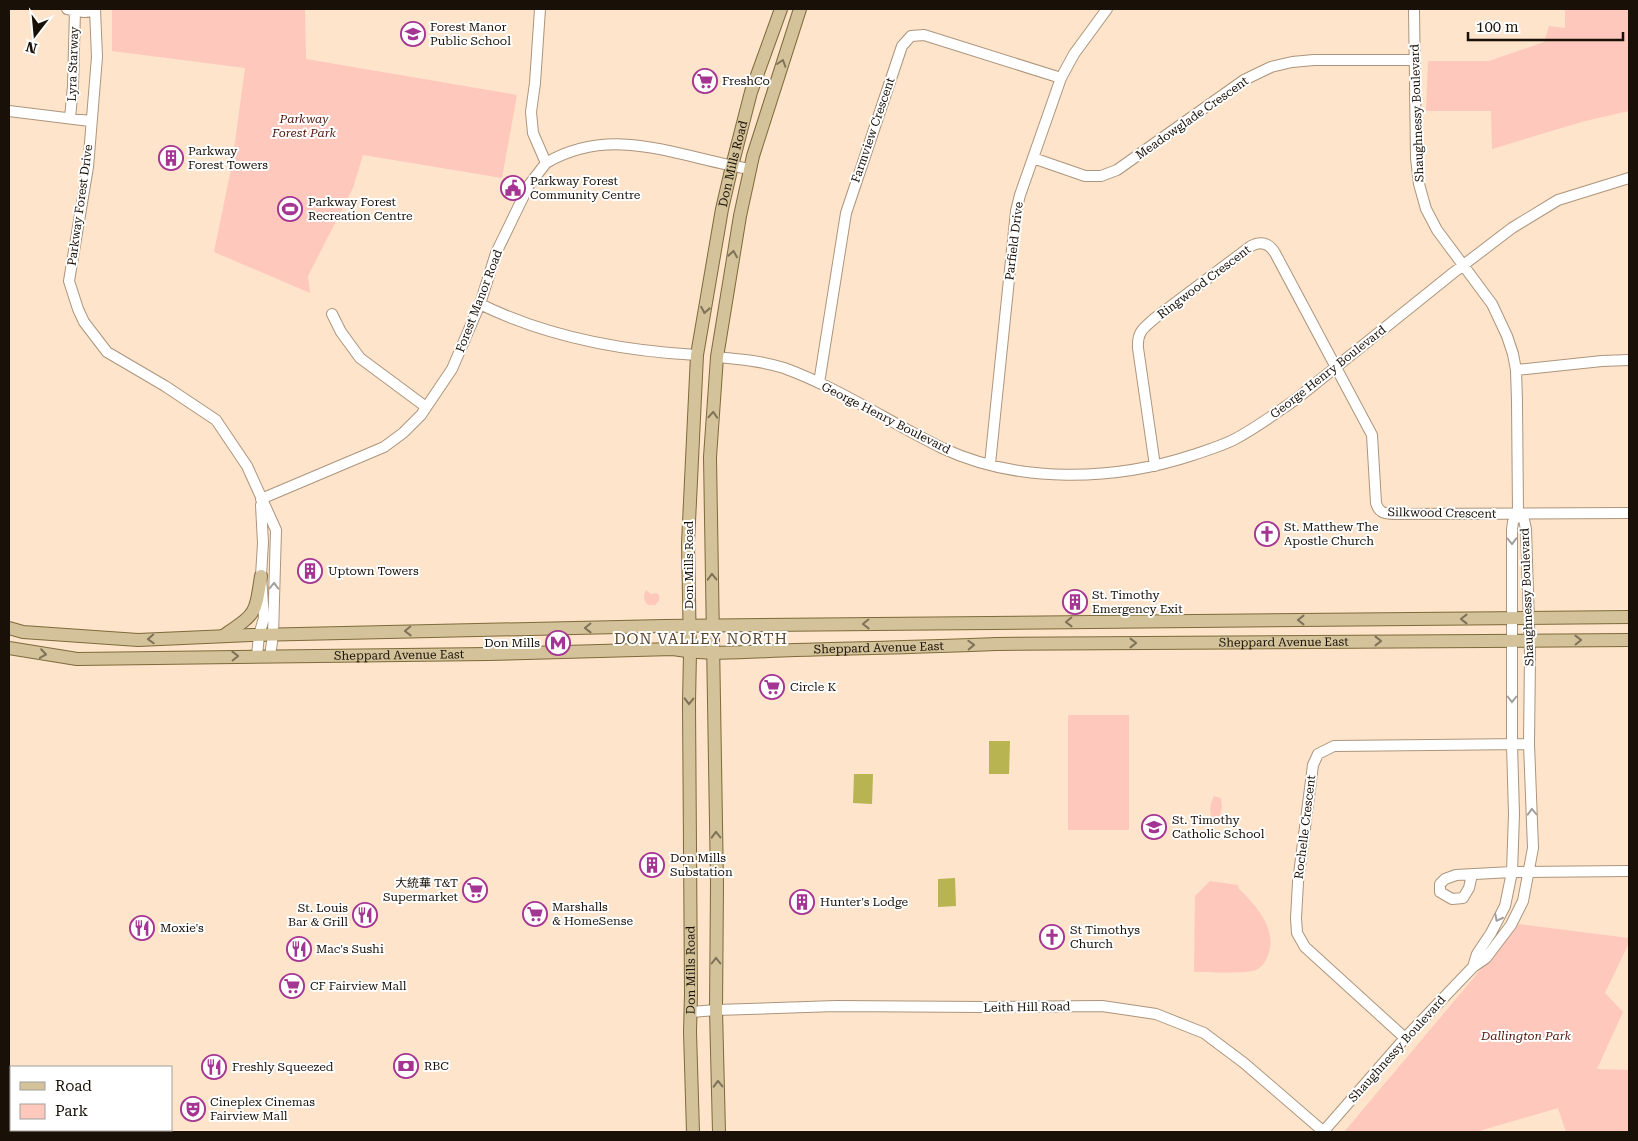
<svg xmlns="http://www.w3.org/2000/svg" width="1638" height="1141" viewBox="0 0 1638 1141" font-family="'Roboto Serif','Noto Sans SC',serif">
<rect width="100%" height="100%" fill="#fde4ca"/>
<path fill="#fec8bc" d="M112,9H305L306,59L517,95L502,178L363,155L353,188L308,276L310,293L214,252L232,164L245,68L112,51Z
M1565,9H1629V111L1585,121L1492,149L1491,111H1426L1428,61H1489L1544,42L1549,26L1565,28Z
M646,590L651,594L657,593C661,597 660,601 655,605H648C643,600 643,596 646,590Z
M1068,715H1129V830H1068Z
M1214,796L1221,798L1222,806L1220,818H1212C1209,811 1210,803 1214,796Z
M1210,881L1238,885L1239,889C1256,905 1278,930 1268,955C1266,961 1262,967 1256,970C1245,974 1207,972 1194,972L1195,896Z
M1519,924L1629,938V943L1605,993L1623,1012L1597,1069L1629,1070V1132H1566L1558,1108L1476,1132H1344Z"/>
<path fill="#b7b451" d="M989,741H1010L1009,774H989Z
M854,774H873L872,804L853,803Z
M955,878L956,906L938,907V879Z"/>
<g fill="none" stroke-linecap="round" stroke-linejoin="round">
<defs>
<path id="minor" d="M67,9L84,12L95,11
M95,9L97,57L88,167L69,281L78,309L84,322L107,352L165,386L216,420L247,466L276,530L273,635L270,656
M1414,9L1416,158L1419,184L1426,209L1437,230L1492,304L1507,336L1513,354L1516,370L1517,401L1518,513
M9,111L90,121
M70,118L73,86L75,10
M1033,158L1085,176H1101L1117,170L1244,80L1271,67L1292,62L1314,60H1415
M546,163C614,123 680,158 750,169
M480,304C547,337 623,351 697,355
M332,314L341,332L360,358L426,407
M717,357C739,359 762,361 784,368C839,388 889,422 942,448C1019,484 1114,481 1193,455C1207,450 1222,446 1235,439C1256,428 1276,413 1295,400L1453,273L1512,228L1558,200L1629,178
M1516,370L1602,361L1629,360
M819,383L846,213L902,46L911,36L924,35L1061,78
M990,464L1016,211L1020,195L1061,78L1074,54L1107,9
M1155,466L1138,348C1137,331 1144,328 1155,318L1251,246C1261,241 1269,243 1275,253L1372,435L1376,503C1379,514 1387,514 1397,514L1629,513
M261,499L384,447L403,433L421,415L452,369L480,304L496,253L529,185L546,163L533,133L531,112L535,83L540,9
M257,656L259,635L264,618L261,576L263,543L261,505
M1472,874L1469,888L1463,898L1452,899L1440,892V884L1445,879L1456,875L1512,872L1629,871
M1473,967L1477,954L1491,933L1505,906L1512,872L1514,814L1512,744V529L1513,522L1518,513
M691,1012L716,1010L836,1006L983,1007L1102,1006L1156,1014L1204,1033L1244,1063L1324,1132
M1405,1038L1305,947L1297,933L1296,918L1298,882L1313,765L1318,754L1334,746L1529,744
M1323,1132L1405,1038L1473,967L1486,958L1511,925L1523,901L1533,848L1529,744L1530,655L1526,529L1524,520L1518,513"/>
<g id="major">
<path d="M9,628L23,632L138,640L251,635L664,626L1629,617"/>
<path d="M223,636C256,613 255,616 261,576"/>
<path id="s1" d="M9,648L77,659L488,654L673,649C713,656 755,651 795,650C862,648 929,647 996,644L1629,640"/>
<path id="s2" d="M693,1132L690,1032L691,994L689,703L690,652L688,543L697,355L722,209L732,166L751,92L781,9"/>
<path d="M719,1132L716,1010L717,884L710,457L717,357L740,216L753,156L800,9"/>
</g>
</defs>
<use href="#minor" stroke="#ac957c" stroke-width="12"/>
<use href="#major" stroke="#7e6a3a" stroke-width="14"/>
<use href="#minor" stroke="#fff" stroke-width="10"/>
<use href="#major" stroke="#d3c29a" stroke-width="12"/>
</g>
<defs><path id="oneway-chevron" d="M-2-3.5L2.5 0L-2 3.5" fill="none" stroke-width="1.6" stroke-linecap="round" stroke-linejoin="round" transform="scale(1.25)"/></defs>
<g stroke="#7f7258">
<use href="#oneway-chevron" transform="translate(782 63) rotate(-72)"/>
<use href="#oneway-chevron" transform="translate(733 254) rotate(-81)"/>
<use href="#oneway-chevron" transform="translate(705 310) rotate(100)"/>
<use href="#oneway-chevron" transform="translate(713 415) rotate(-86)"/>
<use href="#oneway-chevron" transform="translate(712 577) rotate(-91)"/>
<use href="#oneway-chevron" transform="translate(1464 619) rotate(180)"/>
<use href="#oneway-chevron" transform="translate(1301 620) rotate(180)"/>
<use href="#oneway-chevron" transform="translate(1069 622) rotate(179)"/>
<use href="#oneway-chevron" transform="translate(866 624) rotate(179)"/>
<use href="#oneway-chevron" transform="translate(588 628) rotate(179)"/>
<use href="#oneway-chevron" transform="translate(408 631) rotate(179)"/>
<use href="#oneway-chevron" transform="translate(151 639) rotate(177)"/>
<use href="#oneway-chevron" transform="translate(1578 640) rotate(-1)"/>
<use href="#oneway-chevron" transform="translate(1378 641)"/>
<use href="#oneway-chevron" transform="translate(1133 643)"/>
<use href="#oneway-chevron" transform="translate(971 645) rotate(-2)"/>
<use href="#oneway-chevron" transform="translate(43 654) rotate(8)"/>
<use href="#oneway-chevron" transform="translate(235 656) rotate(-1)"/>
<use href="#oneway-chevron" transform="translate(689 701) rotate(91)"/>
<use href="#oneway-chevron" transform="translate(716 835) rotate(-91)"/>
<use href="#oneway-chevron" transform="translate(716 961) rotate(-90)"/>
<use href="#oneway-chevron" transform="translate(718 1084) rotate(-91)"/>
</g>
<g stroke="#a3a09c">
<use href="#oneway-chevron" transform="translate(1512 541) rotate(89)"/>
<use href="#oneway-chevron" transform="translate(274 586) rotate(-89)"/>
<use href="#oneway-chevron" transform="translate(1512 699) rotate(90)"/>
<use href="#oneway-chevron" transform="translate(1532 812) rotate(-92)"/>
<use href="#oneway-chevron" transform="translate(1498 918) rotate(117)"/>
</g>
<defs>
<symbol id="school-ring" viewBox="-11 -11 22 22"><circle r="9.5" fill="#fff" stroke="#a53592" stroke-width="1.5"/><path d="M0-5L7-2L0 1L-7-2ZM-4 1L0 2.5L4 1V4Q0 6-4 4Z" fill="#a53592"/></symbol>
<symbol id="supermarket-ring" viewBox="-11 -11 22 22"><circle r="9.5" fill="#fff" stroke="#a53592" stroke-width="1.5"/><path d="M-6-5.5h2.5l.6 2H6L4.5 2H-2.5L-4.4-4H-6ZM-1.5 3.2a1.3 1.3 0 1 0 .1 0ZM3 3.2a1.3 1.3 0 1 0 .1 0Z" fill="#a53592"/></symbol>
<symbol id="building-ring" viewBox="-11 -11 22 22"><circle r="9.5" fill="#fff" stroke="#a53592" stroke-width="1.5"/><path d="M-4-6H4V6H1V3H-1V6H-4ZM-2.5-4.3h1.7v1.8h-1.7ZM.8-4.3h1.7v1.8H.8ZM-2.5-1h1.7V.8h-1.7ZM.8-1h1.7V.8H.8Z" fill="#a53592"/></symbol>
<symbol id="civic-ring" viewBox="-11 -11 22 22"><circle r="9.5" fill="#fff" stroke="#a53592" stroke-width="1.5"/><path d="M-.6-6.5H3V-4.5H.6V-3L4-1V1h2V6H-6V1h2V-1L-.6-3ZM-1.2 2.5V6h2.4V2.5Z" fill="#a53592"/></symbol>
<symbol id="stadium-ring" viewBox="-11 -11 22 22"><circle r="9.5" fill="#fff" stroke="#a53592" stroke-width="1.5"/><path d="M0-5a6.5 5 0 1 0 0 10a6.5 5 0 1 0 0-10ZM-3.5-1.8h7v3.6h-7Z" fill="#a53592"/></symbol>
<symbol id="church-ring" viewBox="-11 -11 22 22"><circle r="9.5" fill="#fff" stroke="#a53592" stroke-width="1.5"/><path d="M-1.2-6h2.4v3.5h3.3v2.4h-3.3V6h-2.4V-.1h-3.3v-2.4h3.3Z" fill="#a53592"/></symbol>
<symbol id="metro-ring" viewBox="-11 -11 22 22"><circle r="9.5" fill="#fff" stroke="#a53592" stroke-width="1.5"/><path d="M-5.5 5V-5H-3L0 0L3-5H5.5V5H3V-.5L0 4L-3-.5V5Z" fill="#a53592"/></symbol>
<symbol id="restaurant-ring" viewBox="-11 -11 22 22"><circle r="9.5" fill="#fff" stroke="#a53592" stroke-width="1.5"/><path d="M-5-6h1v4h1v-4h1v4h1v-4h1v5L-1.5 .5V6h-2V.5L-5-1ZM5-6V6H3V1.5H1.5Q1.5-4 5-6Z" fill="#a53592"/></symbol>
<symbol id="bank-ring" viewBox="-11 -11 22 22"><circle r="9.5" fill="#fff" stroke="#a53592" stroke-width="1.5"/><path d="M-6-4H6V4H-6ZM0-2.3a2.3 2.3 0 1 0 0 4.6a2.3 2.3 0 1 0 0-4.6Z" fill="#a53592"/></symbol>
<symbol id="theatre-ring" viewBox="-11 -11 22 22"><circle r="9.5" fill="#fff" stroke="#a53592" stroke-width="1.5"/><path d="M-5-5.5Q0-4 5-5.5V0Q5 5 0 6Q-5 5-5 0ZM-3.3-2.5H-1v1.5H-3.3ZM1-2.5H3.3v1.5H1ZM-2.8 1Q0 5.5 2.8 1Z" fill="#a53592"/></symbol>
</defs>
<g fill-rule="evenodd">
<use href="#school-ring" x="399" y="20" width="28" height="28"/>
<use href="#supermarket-ring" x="691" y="67" width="28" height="28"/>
<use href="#building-ring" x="157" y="144" width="28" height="28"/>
<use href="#civic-ring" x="499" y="174" width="28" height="28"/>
<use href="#stadium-ring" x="276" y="195" width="28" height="28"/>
<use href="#church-ring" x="1253" y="520" width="28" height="28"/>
<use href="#building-ring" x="296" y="557" width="28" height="28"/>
<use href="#building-ring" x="1061" y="588" width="28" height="28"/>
<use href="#metro-ring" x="544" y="629" width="28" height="28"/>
<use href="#supermarket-ring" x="758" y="673" width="28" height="28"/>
<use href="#school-ring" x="1140" y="813" width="28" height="28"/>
<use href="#building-ring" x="638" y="851" width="28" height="28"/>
<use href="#supermarket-ring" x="461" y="876" width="28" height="28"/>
<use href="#building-ring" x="788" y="888" width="28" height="28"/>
<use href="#supermarket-ring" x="521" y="900" width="28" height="28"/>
<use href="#restaurant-ring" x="351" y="901" width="28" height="28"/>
<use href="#restaurant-ring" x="128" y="914" width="28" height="28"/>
<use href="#church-ring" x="1038" y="923" width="28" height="28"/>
<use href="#restaurant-ring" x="285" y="935" width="28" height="28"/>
<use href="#supermarket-ring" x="278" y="972" width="28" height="28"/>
<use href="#bank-ring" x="392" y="1052" width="28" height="28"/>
<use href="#restaurant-ring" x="200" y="1053" width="28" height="28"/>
<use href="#theatre-ring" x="179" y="1095" width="28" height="28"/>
</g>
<g text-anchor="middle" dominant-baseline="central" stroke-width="4" stroke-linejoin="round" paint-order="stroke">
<g font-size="12" fill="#191107" stroke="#fff" text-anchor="start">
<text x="430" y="27">Forest Manor<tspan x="430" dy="14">Public School</tspan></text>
<text x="722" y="81">FreshCo</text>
<text x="188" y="151">Parkway<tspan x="188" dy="14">Forest Towers</tspan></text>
<text x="530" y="181">Parkway Forest<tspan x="530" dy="14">Community Centre</tspan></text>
<text x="308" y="202">Parkway Forest<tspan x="308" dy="14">Recreation Centre</tspan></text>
<text x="1284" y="527">St. Matthew The<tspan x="1284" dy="14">Apostle Church</tspan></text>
<text x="328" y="571">Uptown Towers</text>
<text x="1092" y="595">St. Timothy<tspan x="1092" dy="14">Emergency Exit</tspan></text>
<text x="540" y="643" text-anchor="end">Don Mills</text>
<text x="790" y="687">Circle K</text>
<text x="1172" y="820">St. Timothy<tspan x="1172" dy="14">Catholic School</tspan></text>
<text x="670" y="858">Don Mills<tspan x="670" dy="14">Substation</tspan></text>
<text x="458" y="883" text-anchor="end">大統華 T&amp;T<tspan x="458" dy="14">Supermarket</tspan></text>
<text x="820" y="902">Hunter's Lodge</text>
<text x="552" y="907">Marshalls<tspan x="552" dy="14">&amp; HomeSense</tspan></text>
<text x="348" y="908" text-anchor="end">St. Louis<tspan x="348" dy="14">Bar &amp; Grill</tspan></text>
<text x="160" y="928">Moxie's</text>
<text x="1070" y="930">St Timothys<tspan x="1070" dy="14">Church</tspan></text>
<text x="316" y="949">Mac's Sushi</text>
<text x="310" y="986">CF Fairview Mall</text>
<text x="424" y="1066">RBC</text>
<text x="232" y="1067">Freshly Squeezed</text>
<text x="210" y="1102">Cineplex Cinemas<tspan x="210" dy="14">Fairview Mall</tspan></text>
</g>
<g font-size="12" fill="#191107" stroke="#fff">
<text transform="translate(73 64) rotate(-88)">Lyra Starway</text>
<text transform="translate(1417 113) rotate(-92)">Shaughnessy Boulevard</text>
<text transform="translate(1192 118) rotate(-35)">Meadowglade Crescent</text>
<text transform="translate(873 130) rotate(-71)">Farmview Crescent</text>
<text stroke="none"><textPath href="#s2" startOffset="972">Don Mills Road</textPath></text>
<text transform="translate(80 205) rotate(-82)">Parkway Forest Drive</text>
<text transform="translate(1014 241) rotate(-83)">Parfield Drive</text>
<text transform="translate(1204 282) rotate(-37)">Ringwood Crescent</text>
<text transform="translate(479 301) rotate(-69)">Forest Manor Road</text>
<text transform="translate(1328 372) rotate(-38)">George Henry Boulevard</text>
<text transform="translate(886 418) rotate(27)">George Henry Boulevard</text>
<text transform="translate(1442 513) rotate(1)">Silkwood Crescent</text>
<text transform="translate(689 565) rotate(-90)">Don Mills Road</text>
<text transform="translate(1527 597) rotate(-92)">Shaughnessy Boulevard</text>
<text stroke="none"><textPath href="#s1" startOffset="1276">Sheppard Avenue East</textPath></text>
<text stroke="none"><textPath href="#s1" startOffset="871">Sheppard Avenue East</textPath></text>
<text stroke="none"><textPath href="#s1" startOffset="391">Sheppard Avenue East</textPath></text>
<text transform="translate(1305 827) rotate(-83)">Rochelle Crescent</text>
<text stroke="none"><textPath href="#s2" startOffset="162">Don Mills Road</textPath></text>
<text transform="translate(1027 1007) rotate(-1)">Leith Hill Road</text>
<text transform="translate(1397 1049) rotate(-48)">Shaughnessy Boulevard</text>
</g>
<g font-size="12" font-style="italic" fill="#50140a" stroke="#fff">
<text x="304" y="119">Parkway<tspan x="304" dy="14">Forest Park</tspan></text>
<text x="1526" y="1036">Dallington Park</text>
</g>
<g font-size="15" letter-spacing="1" fill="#5a462f" stroke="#fff">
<text x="701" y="639">DON VALLEY NORTH</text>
</g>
</g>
<rect width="1638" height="1141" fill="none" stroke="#191107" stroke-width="20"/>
<rect x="10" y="1066" width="162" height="65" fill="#ffffff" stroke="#a3a09c"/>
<rect x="20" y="1082" width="25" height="8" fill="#d3c29a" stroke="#a3a09c"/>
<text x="55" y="1091" font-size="15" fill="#191107">Road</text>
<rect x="20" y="1104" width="25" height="15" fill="#fec8bc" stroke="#a3a09c"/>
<text x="55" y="1116" font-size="15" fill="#191107">Park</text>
<g transform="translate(35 35) rotate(196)" stroke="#ffffff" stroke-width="4" paint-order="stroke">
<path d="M0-4L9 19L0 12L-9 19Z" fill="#191107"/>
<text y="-8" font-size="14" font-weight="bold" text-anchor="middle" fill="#191107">N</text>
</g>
<path d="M1468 32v8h155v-8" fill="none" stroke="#191107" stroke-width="2.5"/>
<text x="1476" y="32" font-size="15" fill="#191107" stroke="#ffffff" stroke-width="4" paint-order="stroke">100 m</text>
</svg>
